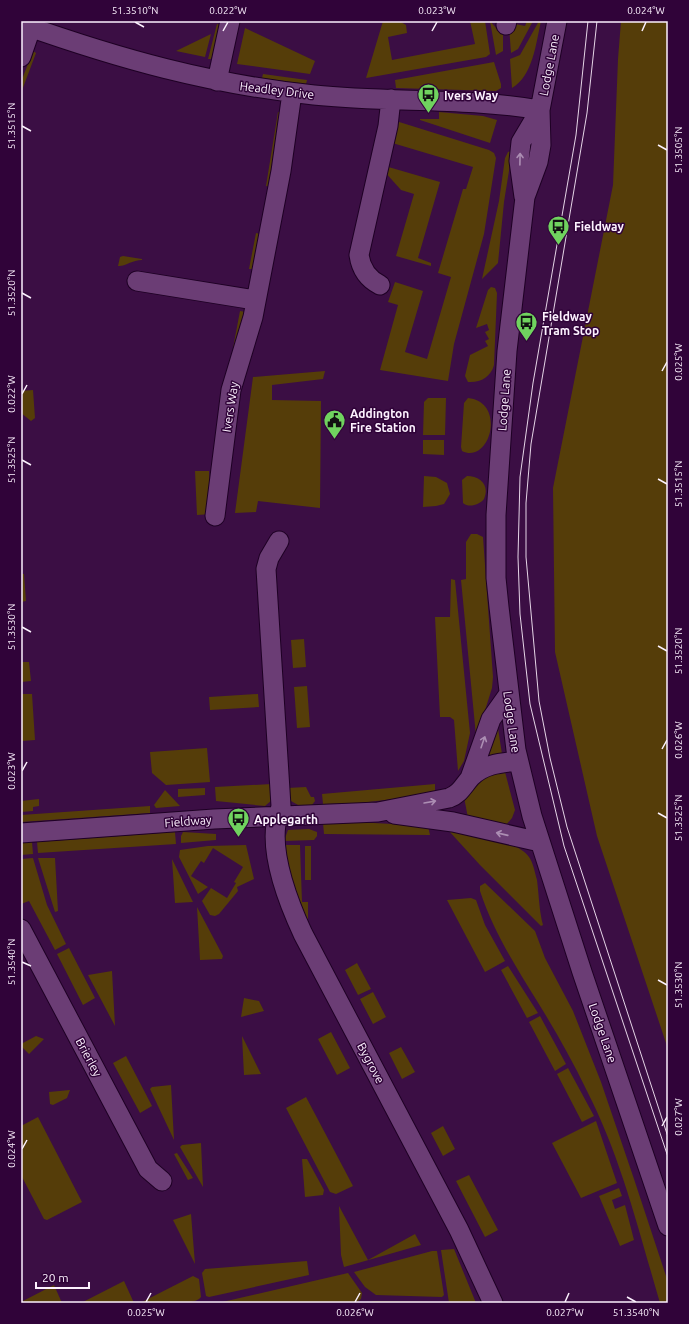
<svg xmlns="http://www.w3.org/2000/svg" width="689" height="1324" viewBox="0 0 689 1324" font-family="Ubuntu,sans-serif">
<rect width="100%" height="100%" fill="#3b0e44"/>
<path fill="#553d09" d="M383,21H399L406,25L407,33L388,37L392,60L475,44L470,21H485L490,54L486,57L366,78Z
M490,21L497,29L501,27L503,28V51L496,55Z
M527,21H533L518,49L511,53L509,26L515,24L525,26Z
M539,21H541C536,43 533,76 512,88L510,59L520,55Z
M621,21H668V1049L597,836L555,652L553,488L613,185L618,59Z
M217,24L220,25L212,57L211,59H208Z
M245,28L315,61L310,74L237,64Z
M211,34L205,57L176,51Z
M33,51L36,53L21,93V82Z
M494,62L501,84V88L496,91L396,88L395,80Z
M263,74L307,80L306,84L262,78Z
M278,112L282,113L270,187L266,186Z
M439,112L483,116L497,120L490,143L420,120V119H439Z
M396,121L489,150L494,153L496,158L484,234L454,344L448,381L380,370L398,305L388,302L395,282L423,291L405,352L427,359L451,277L438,273L463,189H466L473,167L389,142Z
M511,151L512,152L504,202L498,263L482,279L499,201L505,158L508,152Z
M385,166L440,182L418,258L431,263V266L396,256L414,194L401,190L384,171Z
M256,233L260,234L253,269H249Z
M123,256L142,259V260C132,260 124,267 118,266L120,257Z
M491,287L495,288L497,293L494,365C491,377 480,383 468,382L465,376L470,355L488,346L485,341L489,339L485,332L489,330L487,324L476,328L488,290Z
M240,311L246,312L236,349L233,348Z
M325,371L323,379L272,385V400L321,401L320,508L258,501L256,512L235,513L253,377Z
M33,390L35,418L31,421L21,413V391Z
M428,398H446L445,435H423L424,402Z
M468,398C507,402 490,465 462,451L461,447L464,403Z
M423,440H444V455L423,454Z
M195,471H209L212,514L197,515Z
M424,476L436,477L447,483L450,494L444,504L436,506L423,507Z
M467,476C480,476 490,485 484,499C479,505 469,508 463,503L462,480Z
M471,534H477L483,537L493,677L492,688L477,736H476L461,580L466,579V542Z
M21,574H24L26,601L21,602Z
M451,579L455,580L470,733L464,761L458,771L454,720L450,717H440L435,617H450Z
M304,639L306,667L293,668L291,640Z
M21,662H29L31,681L21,682Z
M307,686L310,727L297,728L294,687Z
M21,694H32L35,740L22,741Z
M258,694L259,707L210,710L209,697Z
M497,722L502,754L486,759Z
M207,748L210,782L166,785L152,773L150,752Z
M505,772L515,810L512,818L506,825L468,818L464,797L482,776Z
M272,784V800L265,806L216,801L215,787Z
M435,784V794L360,803L323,804L322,794Z
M306,787L311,797H314L315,801L312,805H298L291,801L287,788Z
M205,788V795L178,797V789Z
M165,790L180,806L156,808L154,805Z
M39,799V806L33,807V811L21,812V801Z
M150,806V813L21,822V815Z
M323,823H374L428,826L430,835L324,834Z
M309,829L317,832V836L314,840L284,841L288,830Z
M448,830C468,834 518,840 529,857C533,862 535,873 537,880C539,895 539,910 543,925L541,926L480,865Z
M175,832L176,844L38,853L37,842Z
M183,832L216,834V840L181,843V836Z
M21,842H32L33,854L21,855Z
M246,845L254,879L237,887L238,891L219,914L215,916L210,915L202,901L211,888L227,898L236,883L234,882L243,867L213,848L204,863L201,861L191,876L208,887L198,894L179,857L180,850L208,846Z
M285,845H300L302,902H308V920L305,921L286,860Z
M305,846H311V880H305Z
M33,858L47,905L66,944L55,950L29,901L21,904V859Z
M38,858H55L58,911L55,912Z
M172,859L193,902L175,903Z
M485,883L535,931L545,958L573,1011L601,1082L634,1179L667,1279L668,1303H660C639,1232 621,1157 587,1091C572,1060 555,1030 537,1001C515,965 493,931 480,891V886Z
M471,898L476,900L485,925L505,961L485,972L447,900Z
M197,907L223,956L222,959L200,960Z
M69,948L95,998L83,1005L57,954Z
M357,963L371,989L358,995L345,970Z
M508,966L538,1013L527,1018L501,970Z
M112,971L115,1026L88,975Z
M373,992L386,1017L373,1024L360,999Z
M244,998L259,1001L264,1011L241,1017Z
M540,1016L566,1064L555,1071L529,1022Z
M331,1032L350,1068L337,1075L318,1039Z
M36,1036L44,1039L29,1054L21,1046V1044Z
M242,1036L261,1074L244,1075Z
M401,1047L415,1072L402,1079L389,1053Z
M126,1056L152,1106L140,1113L113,1063Z
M568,1068L594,1116L582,1122L557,1074Z
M171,1085L174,1140L150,1089L152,1087Z
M70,1090L67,1098L53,1105L50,1104L49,1092Z
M306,1097L353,1186L336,1194L330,1192L286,1108Z
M38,1117L82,1202L47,1220L44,1219L21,1175V1126Z
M596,1121L617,1183L581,1198L552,1143Z
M443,1126L455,1149L443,1156L431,1133Z
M201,1143L203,1187L180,1147L182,1145Z
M177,1153L193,1178L188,1180L174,1154Z
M302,1159H307L324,1190L323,1195L305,1197Z
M469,1175L498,1230L485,1237L456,1181Z
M619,1188L622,1196L612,1200L615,1209L625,1205L634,1240L620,1246L599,1196Z
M339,1206L368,1260L415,1234L421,1245L344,1267L341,1255Z
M191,1214L195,1264L173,1220Z
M454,1249L476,1303H449L441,1250Z
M432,1251H437L444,1295L442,1297L376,1295L365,1287L354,1272Z
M307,1261L309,1275L209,1297L206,1296L202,1273L205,1269Z
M348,1273L362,1293L361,1299L355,1303H218Z
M193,1276L199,1279L201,1297C194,1307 153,1303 140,1303Z
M124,1281L134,1303H81Z
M54,1285L62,1303H21V1302Z
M374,1301L443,1302L444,1303H365Z"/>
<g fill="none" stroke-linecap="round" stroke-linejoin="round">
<defs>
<path id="minor" d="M557,21L540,110L541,145L538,162L525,197L507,351L496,515V578L499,607L516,750L532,816L582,972L668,1226
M21,24C120,59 209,84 314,95C390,103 465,97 540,110
M506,25L507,21
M21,57L31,28
M217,81L230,21
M524,197L519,161L521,142L540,110
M137,281L255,300
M380,285C368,279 361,269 359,255L388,126L391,99
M215,516L231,390L253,317L281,171L292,93
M279,541L269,558L266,569L281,806C280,812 277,818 276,824C271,857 289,904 303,934L459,1230L493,1303
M470,778L491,719L508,695
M394,814L453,822L540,842
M21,833L214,819L378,812L449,798C460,794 463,786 471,777C484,764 500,763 518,761
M21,929L148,1169L162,1181"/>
</defs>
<use href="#minor" stroke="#1e0024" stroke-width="21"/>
<use href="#minor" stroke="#6b3d75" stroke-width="19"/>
<path stroke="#e5d5e7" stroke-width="1" d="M588,21L576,135L533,383L520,477L518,557L520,614L530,704L564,846L668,1157
M597,21L587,113L531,444L526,503V557L539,701L550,758L567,827L668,1137"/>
</g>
<defs><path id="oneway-shaft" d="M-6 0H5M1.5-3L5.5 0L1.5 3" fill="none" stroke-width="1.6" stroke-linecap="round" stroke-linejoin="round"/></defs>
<g stroke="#ac8eb3">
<use href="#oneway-shaft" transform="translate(520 159) rotate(-89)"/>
<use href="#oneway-shaft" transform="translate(483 742) rotate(-71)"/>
<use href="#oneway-shaft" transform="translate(430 802) rotate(-10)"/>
<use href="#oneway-shaft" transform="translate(502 834) rotate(-167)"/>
</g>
<path fill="none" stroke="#fcf1fe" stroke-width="1.5" d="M135,22L144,27M223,31L228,22M432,31L437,22M642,31L646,22M22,126L31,131M658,145L667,150M22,293L31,298M662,371L667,362M22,394L27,385M22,460L31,465M658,479L667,484M22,627L31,632M658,646L667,651M662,749L667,740M22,771L27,762M658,813L667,818M22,962L31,966M658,980L667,985M662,1126L667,1117M22,1149L27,1140M627,1297L636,1302M146,1302L151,1293M355,1302L360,1293M565,1302L569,1293"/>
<defs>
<symbol id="bus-pin" viewBox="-11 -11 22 30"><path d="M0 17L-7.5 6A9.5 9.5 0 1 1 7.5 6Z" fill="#70d35f" stroke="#300339"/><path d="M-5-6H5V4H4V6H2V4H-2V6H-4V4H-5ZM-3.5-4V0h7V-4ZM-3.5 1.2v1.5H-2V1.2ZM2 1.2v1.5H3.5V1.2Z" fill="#111"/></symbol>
<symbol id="civic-pin" viewBox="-11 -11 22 30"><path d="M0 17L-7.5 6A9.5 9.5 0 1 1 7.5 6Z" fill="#70d35f" stroke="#300339"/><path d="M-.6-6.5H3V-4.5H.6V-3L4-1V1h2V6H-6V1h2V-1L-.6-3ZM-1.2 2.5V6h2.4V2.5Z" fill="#111"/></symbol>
</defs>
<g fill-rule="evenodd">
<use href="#bus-pin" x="416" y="82" width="25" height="34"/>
<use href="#bus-pin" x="546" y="214" width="25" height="34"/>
<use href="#bus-pin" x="514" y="310" width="25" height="34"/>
<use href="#civic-pin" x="322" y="408" width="25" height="34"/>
<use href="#bus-pin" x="226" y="806" width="25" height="34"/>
</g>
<g text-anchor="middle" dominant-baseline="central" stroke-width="3" stroke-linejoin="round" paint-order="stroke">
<g font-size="12" fill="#fcf1fe" stroke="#300339">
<text transform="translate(549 65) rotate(-79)">Lodge Lane</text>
<text transform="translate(277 90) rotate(7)">Headley Drive</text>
<text transform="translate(504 400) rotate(-86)">Lodge Lane</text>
<text transform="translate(230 407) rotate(-81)">Ivers Way</text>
<text transform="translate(512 722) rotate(82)">Lodge Lane</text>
<text transform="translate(188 821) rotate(-4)">Fieldway</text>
<text transform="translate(603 1033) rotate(71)">Lodge Lane</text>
<text transform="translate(89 1057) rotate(62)">Brierley</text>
<text transform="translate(371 1063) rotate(62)">Bygrove</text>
</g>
<g font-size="12" font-weight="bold" fill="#fcf1fe" stroke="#300339" text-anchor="start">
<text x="444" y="95">Ivers Way</text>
<text x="574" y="226">Fieldway</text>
<text x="542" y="316">Fieldway<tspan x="542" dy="14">Tram Stop</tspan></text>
<text x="350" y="413">Addington<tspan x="350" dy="14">Fire Station</tspan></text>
<text x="254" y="819">Applegarth</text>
</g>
</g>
<rect width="689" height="1324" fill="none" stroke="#300339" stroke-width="44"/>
<path d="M36 1282v6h53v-6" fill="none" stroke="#fcf1fe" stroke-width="2"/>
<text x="42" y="1282" font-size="12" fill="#fcf1fe" stroke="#300339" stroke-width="3" paint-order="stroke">20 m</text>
<rect x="22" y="22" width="645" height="1280" fill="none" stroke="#fcf1fe" stroke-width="1.5"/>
<g font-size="10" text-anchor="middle" fill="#fcf1fe">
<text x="135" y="14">51.3510°N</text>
<text x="228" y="14">0.022°W</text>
<text x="437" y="14">0.023°W</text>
<text x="646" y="14">0.024°W</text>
<text transform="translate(11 126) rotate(-90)" y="4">51.3515°N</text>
<text transform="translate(678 150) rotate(-90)" y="4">51.3505°N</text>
<text transform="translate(11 293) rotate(-90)" y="4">51.3520°N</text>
<text transform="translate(678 362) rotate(-90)" y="4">0.025°W</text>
<text transform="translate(11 394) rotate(-90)" y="4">0.022°W</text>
<text transform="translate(11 460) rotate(-90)" y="4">51.3525°N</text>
<text transform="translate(678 484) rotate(-90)" y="4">51.3515°N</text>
<text transform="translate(11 627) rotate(-90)" y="4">51.3530°N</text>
<text transform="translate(678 651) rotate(-90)" y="4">51.3520°N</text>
<text transform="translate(678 740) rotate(-90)" y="4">0.026°W</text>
<text transform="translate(11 771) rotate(-90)" y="4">0.023°W</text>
<text transform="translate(678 818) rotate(-90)" y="4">51.3525°N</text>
<text transform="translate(11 962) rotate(-90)" y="4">51.3540°N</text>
<text transform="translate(678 985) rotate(-90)" y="4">51.3530°N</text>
<text transform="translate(678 1117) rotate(-90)" y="4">0.027°W</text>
<text transform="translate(11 1149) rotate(-90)" y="4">0.024°W</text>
<text x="146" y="1316">0.025°W</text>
<text x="355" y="1316">0.026°W</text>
<text x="565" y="1316">0.027°W</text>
<text x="636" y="1316">51.3540°N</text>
</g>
</svg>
